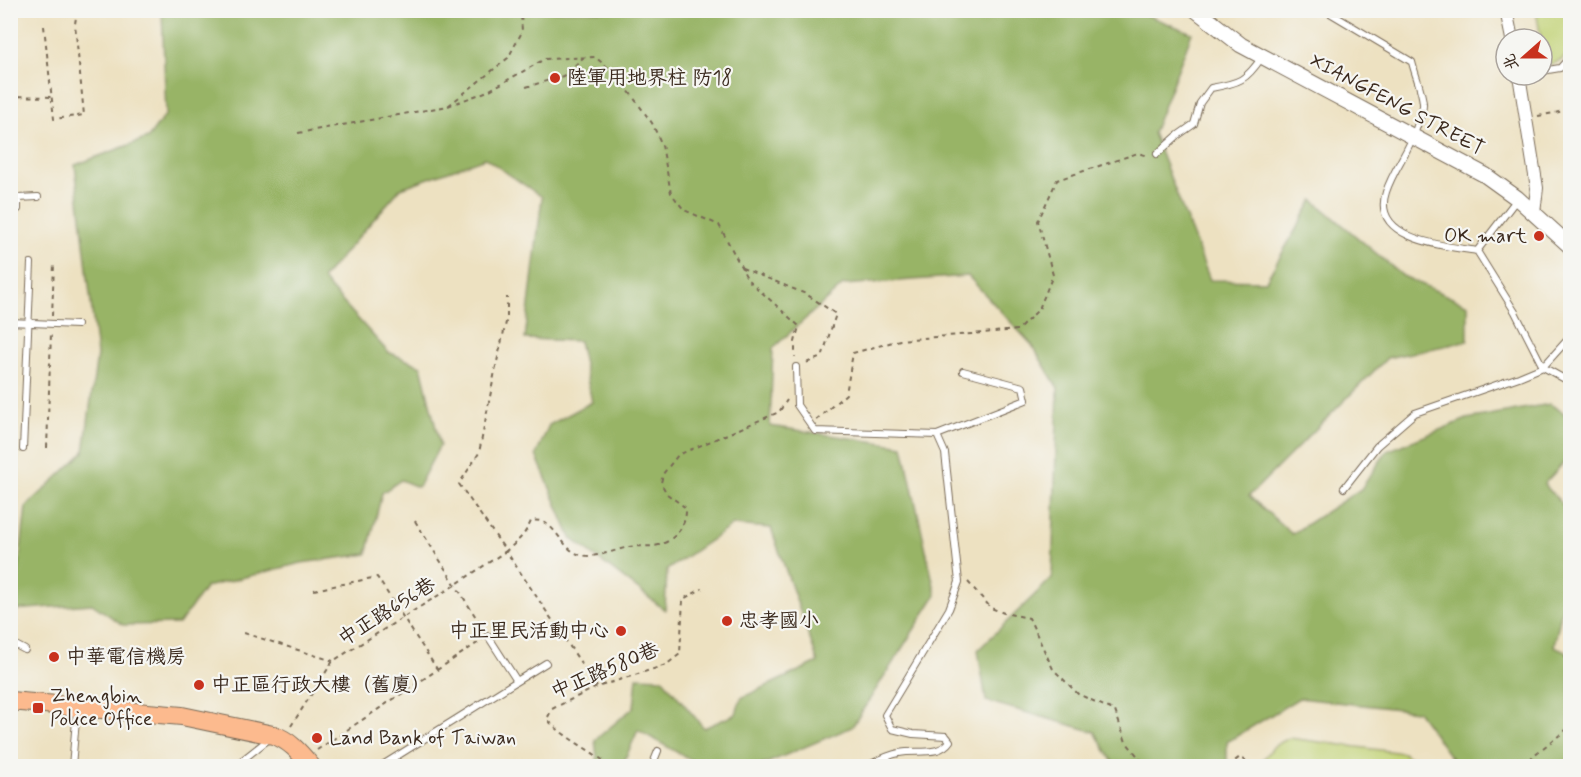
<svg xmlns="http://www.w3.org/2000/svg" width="1581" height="777" viewBox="0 0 1581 777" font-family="Mynerve,'LXGW WenKai TC',sans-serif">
<rect width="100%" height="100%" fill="#f6f6f2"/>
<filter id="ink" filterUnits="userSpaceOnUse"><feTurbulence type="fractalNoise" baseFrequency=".0167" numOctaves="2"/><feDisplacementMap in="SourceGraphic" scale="12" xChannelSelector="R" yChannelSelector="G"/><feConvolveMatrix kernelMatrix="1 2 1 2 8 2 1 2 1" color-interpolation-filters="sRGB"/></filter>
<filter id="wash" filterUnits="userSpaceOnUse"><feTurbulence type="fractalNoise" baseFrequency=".008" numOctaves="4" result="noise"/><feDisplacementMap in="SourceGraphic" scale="24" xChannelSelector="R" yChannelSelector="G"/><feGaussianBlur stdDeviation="1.35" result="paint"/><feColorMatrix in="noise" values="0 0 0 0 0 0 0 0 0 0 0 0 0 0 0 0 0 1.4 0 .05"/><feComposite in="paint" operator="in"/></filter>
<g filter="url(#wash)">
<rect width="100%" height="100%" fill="#ede1c1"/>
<path fill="#c1d274" stroke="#7e7e49" stroke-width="1.5" d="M1536,11H1570V51L1562,60L1550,65L1541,39Z
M1289,738L1403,753L1422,766H1258L1274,746Z"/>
<path fill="#98b466" stroke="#6a6f42" stroke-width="1.5" d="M162,11H1136L1192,33L1153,133L1210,280L1266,281L1313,200L1403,276L1468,305V341L1387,358L1249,496L1292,534L1361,489L1387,451L1467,419L1550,404L1570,417V456L1544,484L1570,513L1567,586L1554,646L1570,653V766H1457L1417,711L1299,698L1227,742V766H1115L1095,732L986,701L978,650L1052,578L1058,388L1032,345L968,276L843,285L773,348L770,426L903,446L936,595L852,727L760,766H701L638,730L622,766H598L595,740L634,707L637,677L662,678L704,728L736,714L741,698L818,662L771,528L733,525L667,570L665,610L571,538L536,455L549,425L592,402L579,341L525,339L542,197L485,158L401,188L322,279L388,352L421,366L440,445L418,487L401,480L382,493L367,554L301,563L206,587L179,624L123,625L92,604L14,610L26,507L84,452L97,355L75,165L148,138L166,114Z"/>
</g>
<g filter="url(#ink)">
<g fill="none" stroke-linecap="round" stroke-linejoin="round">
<defs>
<path id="service" d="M1325,10L1412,62C1415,75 1422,90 1423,103C1424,111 1418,122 1416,129C1409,151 1393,170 1386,192C1370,240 1446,246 1477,251L1515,312L1543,367L1570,382
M1542,71L1560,68L1570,57
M1157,154L1177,136L1194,124L1200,103L1211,88C1239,83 1246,81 1262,57
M10,209H18V198L38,197
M1477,251L1517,199
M10,322L77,325
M796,367L797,405L815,431L937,435
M23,449L31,263
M1344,488L1377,446L1415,413L1519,377L1543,367L1570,337
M10,642L25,650
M517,681L546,663
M72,766L77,709
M235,766L269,739
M381,766L517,681L488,636
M652,766L658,751
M867,766C877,761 888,755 899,753C916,749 939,757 950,741L946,736L913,734L892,729L885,715L949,609L959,582L945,453L937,435L1026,400L1023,387L963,371"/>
<path id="minor" d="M1506,10L1512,39
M1519,75L1537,188L1534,213"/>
<path id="tertiary" d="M1196,10L1241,45L1485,175L1517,198L1570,246"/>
<path id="primary" d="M10,701L182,716L273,735C290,740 301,754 311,766"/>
</defs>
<use href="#service" stroke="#796a57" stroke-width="8"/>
<use href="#minor" stroke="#796a57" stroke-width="14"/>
<use href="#tertiary" stroke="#796a57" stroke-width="17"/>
<use href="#primary" stroke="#796a57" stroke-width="20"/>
<path stroke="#796a57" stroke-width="2" stroke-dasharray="4.5 4.5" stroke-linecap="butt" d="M44,26L54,119L84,115L75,24L77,10
M526,87L563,76L584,57
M10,96L52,97
M448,106L488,91L545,59L595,57L617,75L652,123L662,145L671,193L684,210L719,225L748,280L799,326L795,342V357
M1538,116L1570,110
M298,133L448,106L508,58L522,32L521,12L519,10
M742,268L806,294L836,314L822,357L803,364
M52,316L54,264
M816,420L846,394L853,353L900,340L1018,330L1039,309L1053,275L1038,221L1057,180L1138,153L1148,156
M47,448L51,333
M415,521L484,630
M968,582L991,608L1004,613L1029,618L1053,669L1078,694L1115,711L1126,742L1146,766
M314,590L377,577L437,669
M244,633L333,661
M1570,647L1565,658L1570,662
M597,687L506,551C517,542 526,534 531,521C554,516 560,548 578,554C593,560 614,550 629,547C639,545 653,548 662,544C677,538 687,523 686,508L667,494L661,483L663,474L678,455L779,412L787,400
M291,726L333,661L455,585L506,551L459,484L479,453L496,366L507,318V297
M317,750L482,640
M610,766C589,748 566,740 547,719L552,709L570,700L597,687L666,665L680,654L683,599L702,589
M1228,766L1240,757L1254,766
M1523,766L1534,755L1570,727"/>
<use href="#service" stroke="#fff" stroke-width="6"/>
<use href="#minor" stroke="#fff" stroke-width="12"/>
<use href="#tertiary" stroke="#fff" stroke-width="15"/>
<use href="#primary" stroke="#fcba8e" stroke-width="18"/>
</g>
</g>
<g fill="#c8321e" stroke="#f6f6f2" stroke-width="2">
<circle cx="555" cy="78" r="6"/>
<circle cx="1539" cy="236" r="6"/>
<circle cx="727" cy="621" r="6"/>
<circle cx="621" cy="631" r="6"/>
<circle cx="54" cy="657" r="6"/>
<circle cx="199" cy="685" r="6"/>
<rect x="32" y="702" width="12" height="12" rx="3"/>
<circle cx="317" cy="738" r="6"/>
</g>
<g text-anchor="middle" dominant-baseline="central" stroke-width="4.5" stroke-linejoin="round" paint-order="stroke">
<g font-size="20" fill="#3b2a1e" stroke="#f6f6f2" text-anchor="start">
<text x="567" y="78">陸軍用地界柱 防18</text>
<text x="1527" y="236" text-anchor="end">OK mart</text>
<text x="739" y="621">忠孝國小</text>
<text x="609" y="631" text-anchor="end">中正里民活動中心</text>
<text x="66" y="657">中華電信機房</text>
<text x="211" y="685">中正區行政大樓（舊廈）</text>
<text x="50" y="696">Zhengbin<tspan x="50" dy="23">Police Office</tspan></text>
<text x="329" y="738">Land Bank of Taiwan</text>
</g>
<g font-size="20" fill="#3b2a1e" stroke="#f6f6f2">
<text transform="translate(1397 105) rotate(28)">XIANGFENG STREET</text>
<text transform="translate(387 612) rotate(-32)">中正路656巷</text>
<text transform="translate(605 671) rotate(-23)">中正路580巷</text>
</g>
</g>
<rect width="1581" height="777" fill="none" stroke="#f6f6f2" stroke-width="36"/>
<g transform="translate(1524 57) rotate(249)"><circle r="28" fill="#f6f6f2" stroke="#aba49d" stroke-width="1.5"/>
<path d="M0-4.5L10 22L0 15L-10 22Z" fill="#c8321e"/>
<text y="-9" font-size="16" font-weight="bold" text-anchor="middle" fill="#3b2a1e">北</text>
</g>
</svg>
